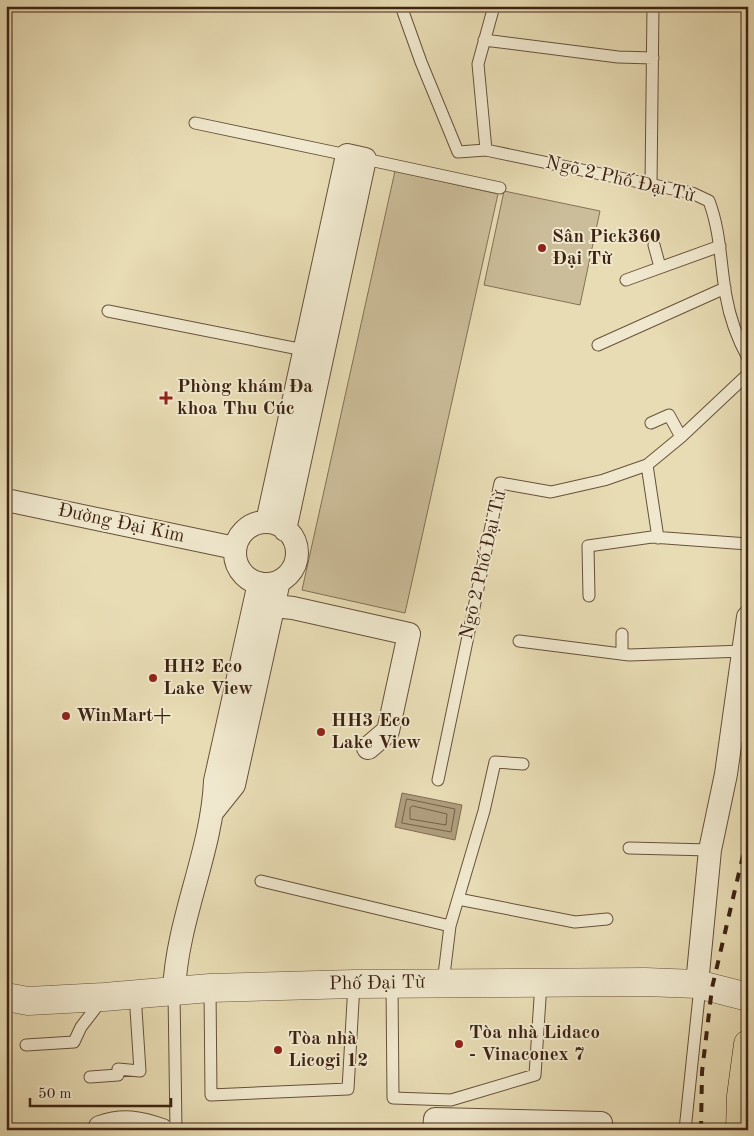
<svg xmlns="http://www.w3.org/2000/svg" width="754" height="1136" viewBox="0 0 754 1136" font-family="'Old Standard TT',serif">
<rect width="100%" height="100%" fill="#e8dcb4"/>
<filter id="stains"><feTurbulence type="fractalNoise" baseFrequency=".004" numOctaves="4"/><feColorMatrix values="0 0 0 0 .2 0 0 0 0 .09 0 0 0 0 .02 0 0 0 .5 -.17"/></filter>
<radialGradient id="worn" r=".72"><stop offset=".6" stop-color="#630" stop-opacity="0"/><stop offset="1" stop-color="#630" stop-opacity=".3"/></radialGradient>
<path fill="#cbbd99" stroke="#847056" d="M395,171L498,194L405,613L302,590Z
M504,191L600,211L580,305L484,285Z"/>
<path fill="#ae9d7d" stroke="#816c53" d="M402,793L462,805L455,840L395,827Z"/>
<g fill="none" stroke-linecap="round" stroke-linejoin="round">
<path stroke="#766048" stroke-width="1" d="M407,799L455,809L451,832L402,823Z
M413,806L447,814L446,825L410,819V808Z"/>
<defs>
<path id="service" d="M401,6L421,62L458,152L486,150L692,193L709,201C721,233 720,263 726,296C730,319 737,338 748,358
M484,40L618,57L653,58
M195,123L347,155
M486,150L478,64L494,6
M365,159L500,188
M651,185L653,6
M654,245L660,267
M626,280L720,246
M108,311L304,350
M598,345L725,288
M651,423L669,415L681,437
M647,465L658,538
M589,596L588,546L652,537L748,544
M622,634V654
M519,641L629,655L744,651
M438,780L500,483L551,492L604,480L647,465L681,437L748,374
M629,848L710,850
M261,881L450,926
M458,899L575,922L607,919
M443,983L450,926L484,811L495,762L523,764
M392,984L393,1098L451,1100L535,1075L541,983
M210,988L211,1095L348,1089L354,984
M174,992L176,1130
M26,1045L74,1042L81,1027L101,1001
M90,1077L118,1075V1069L140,1071L135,994
M685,1130L699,996L697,985"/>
<path id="minor" d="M6,500L235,548
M267,522L347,155L365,159L285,530
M235 553a31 31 0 1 1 62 0a31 31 0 1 1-62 0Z
M274,606L293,608L409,634L388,731L368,748
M214,810L234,785L279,581
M697,984L710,850L726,774L748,617
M174,991C177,919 212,852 215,781L259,583
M99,1130L100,1127C123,1119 139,1122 162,1130
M434,1130L435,1119L601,1123V1130"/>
<path id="tertiary" d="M6,997L28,1001L104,997L210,988L354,984L645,982L697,984L748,997"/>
<path id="primary" d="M740,1130L741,1096L748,1044"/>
</defs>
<use href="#service" stroke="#68513b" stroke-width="13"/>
<use href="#minor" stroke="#68513b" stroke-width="24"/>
<use href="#tertiary" stroke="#68513b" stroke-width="29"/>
<use href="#primary" stroke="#3e2313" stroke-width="29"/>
<use href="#service" stroke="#f0e8ce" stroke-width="11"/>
<use href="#minor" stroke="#f0e8ce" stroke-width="22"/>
<use href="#tertiary" stroke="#f0e8ce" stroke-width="28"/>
<use href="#primary" stroke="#e8dcb4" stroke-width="28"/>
<path stroke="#3e2313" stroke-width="4" stroke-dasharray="9 9" stroke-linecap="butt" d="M701,1130L702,1072L712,988L748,834"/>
</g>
<g fill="#8f2418" stroke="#f0e8ce" stroke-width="2">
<circle cx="542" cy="248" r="5"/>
<path d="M163.5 390.5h5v5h5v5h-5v5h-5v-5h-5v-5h5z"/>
<circle cx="153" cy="678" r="5"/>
<circle cx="66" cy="716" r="5"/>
<circle cx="321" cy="732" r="5"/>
<circle cx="459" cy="1044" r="5"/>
<circle cx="278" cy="1050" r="5"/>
</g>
<g text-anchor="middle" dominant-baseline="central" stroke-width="4" stroke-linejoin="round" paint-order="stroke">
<g font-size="19" fill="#3e2313" stroke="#f0e8ce">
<text transform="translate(620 180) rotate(13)">Ngõ 2 Phố Đại Từ</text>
<text transform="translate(121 524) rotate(12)">Đường Đại Kim</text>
<text transform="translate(484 565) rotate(-77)">Ngõ 2 Phố Đại Từ</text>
<text transform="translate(377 984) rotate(-1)">Phố Đại Từ</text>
</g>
<g font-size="19" font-weight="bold" fill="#3e2313" stroke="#f0e8ce" text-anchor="start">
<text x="552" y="237">Sân Pick360<tspan x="552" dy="22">Đại Từ</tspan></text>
<text x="177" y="387">Phòng khám Đa<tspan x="177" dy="22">khoa Thu Cúc</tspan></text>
<text x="163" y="667">HH2 Eco<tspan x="163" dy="22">Lake View</tspan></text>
<text x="76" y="716">WinMart+</text>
<text x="331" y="721">HH3 Eco<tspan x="331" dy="22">Lake View</tspan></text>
<text x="469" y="1033">Tòa nhà Lidaco<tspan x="469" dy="22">- Vinaconex 7</tspan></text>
<text x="288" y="1039">Tòa nhà<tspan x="288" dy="22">Licogi 12</tspan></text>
</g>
</g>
<rect width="754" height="1136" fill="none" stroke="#e8dcb4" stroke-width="25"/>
<rect x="8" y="8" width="739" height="1121" fill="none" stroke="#3e2313" stroke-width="2.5"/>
<rect x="12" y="12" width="729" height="1111" fill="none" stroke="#3e2313"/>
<path d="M30 1098v8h141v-8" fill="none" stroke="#3e2313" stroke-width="2.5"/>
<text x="38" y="1098" font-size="15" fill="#3e2313" stroke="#f0e8ce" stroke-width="4" paint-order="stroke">50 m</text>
<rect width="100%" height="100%" filter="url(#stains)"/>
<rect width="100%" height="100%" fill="url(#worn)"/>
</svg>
